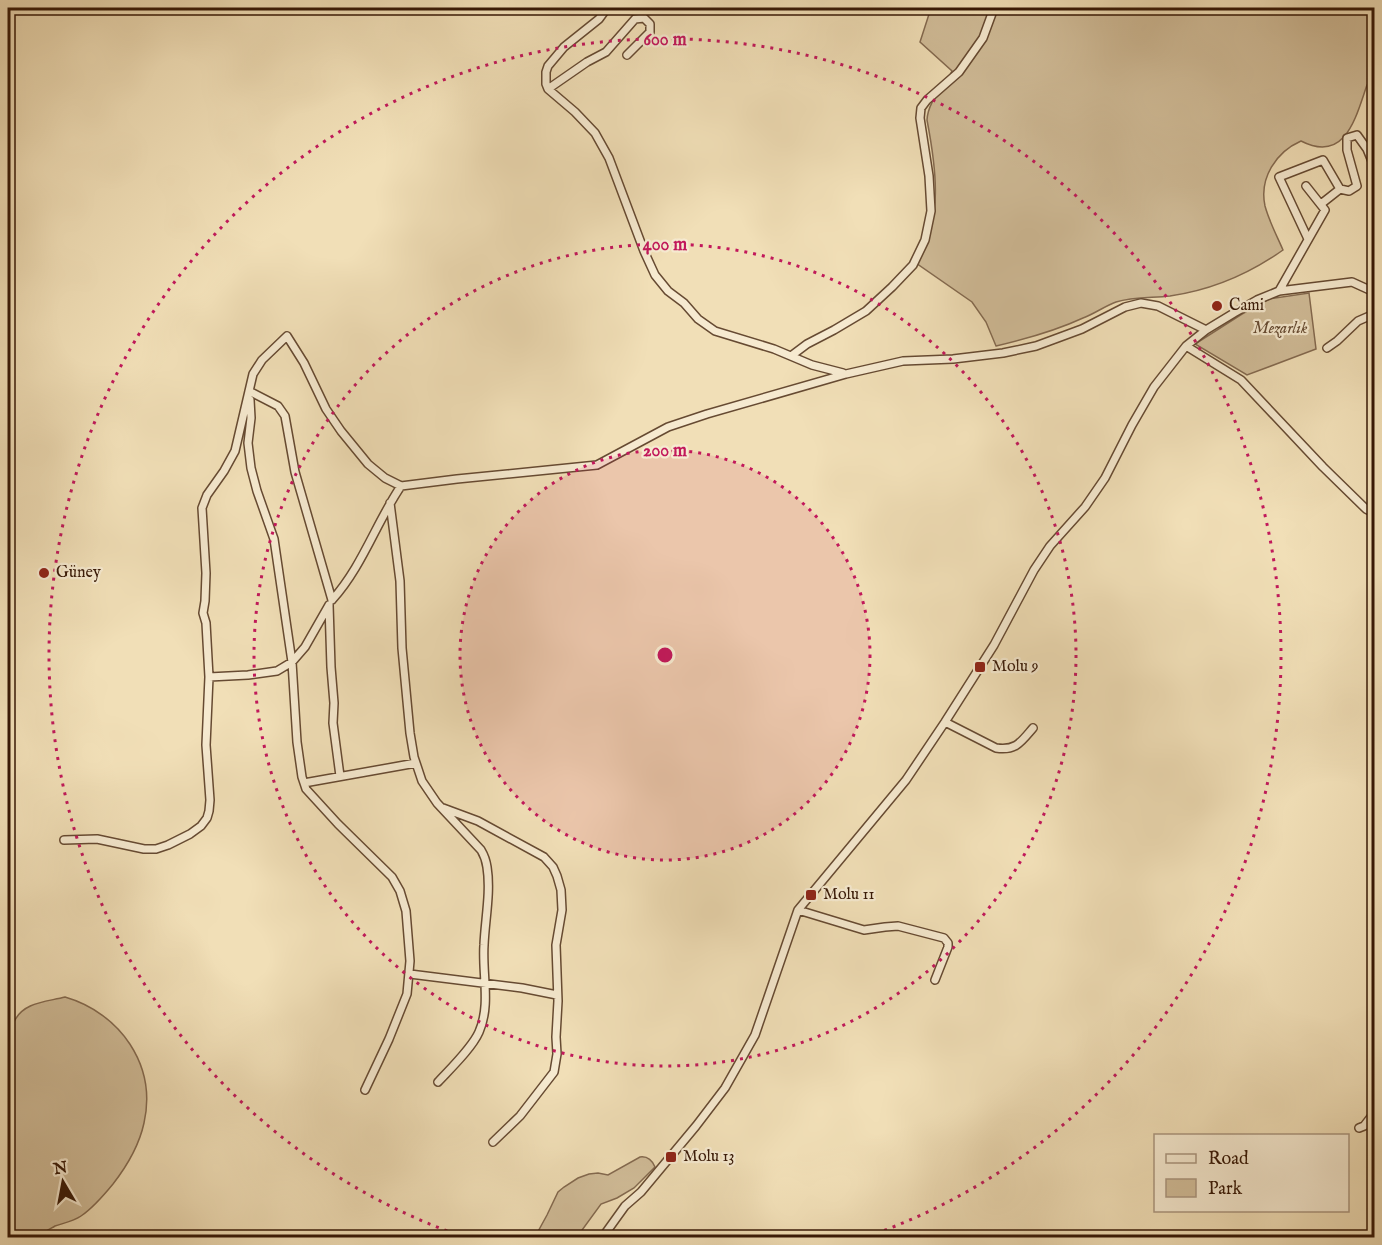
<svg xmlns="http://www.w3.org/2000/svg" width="1382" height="1245" viewBox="0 0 1382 1245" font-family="'IM FELL English',serif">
<rect width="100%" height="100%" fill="#f1dfb7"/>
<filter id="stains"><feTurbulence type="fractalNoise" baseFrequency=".00333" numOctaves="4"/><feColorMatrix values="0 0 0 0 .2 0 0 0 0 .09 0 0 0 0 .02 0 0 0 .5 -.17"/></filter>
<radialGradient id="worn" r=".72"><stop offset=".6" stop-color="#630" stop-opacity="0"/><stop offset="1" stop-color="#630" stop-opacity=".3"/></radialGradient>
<path fill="#d1bd99" stroke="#846a50" stroke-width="1.5" d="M931,8H1374V85H1367C1356,116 1346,164 1301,141C1276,152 1259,178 1265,206C1269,221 1277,236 1283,250C1249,274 1212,290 1170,296C1153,298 1133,297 1116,302C1105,306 1094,314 1083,318C1055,331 1026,339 996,346L986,322L972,302L916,263C944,220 936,167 927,120C928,100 944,88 952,71L920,42Z
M1309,293L1316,349L1247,375L1195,344L1242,314L1269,299Z
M65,997C120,1013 157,1065 144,1123C139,1146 127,1166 113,1184C104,1195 93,1208 81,1216C74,1221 64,1223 55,1226C48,1230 39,1236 30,1238C23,1239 15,1238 8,1237V1021L14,1022C23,1002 46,1002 65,997Z
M640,1157C647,1156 652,1160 655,1167L634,1188L617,1198L601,1204L577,1237H535L547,1215L558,1192L564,1187L578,1178L589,1174L598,1173L608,1175Z"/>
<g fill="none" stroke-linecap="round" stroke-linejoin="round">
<defs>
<path id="minor" d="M607,8L599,19L564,47L548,66L546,72V84L548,89L575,112L595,133L609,158L644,251L655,275L668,291L684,303L698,319L715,331L774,349L812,365L843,373
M548,89L587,62L606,52L635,19L644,18L650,24V32L627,55
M1321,204L1340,189L1349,191L1357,186L1347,150V138L1357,135L1367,149L1374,166
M1308,239L1279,177L1323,160L1340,189
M1279,291L1325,210L1306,186
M1186,346L1241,380L1323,467L1366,509L1374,513
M1327,348L1337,341L1358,321L1374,314
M791,356L807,344L834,330L866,311L892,287L913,265L925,240L931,211L929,176L920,118L921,108L927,100L959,72L983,38L994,8
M249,391L278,406L285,416L295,472L332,600
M250,400L251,418L248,443L251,468L257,491L274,539L292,662L297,742L302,777L306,789L338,824L392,877L400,891L406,911L410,961L407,994L389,1039L365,1090
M390,503L400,581L402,648L410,733L414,757L422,781L437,803L481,850C484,855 486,860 487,867C491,892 485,920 484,945C482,974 491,1005 479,1032C472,1048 450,1069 438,1082
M332,600C362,567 376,523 401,486
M329,605L331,667L334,703L333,723L340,776
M209,677L248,675L277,671L292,662L305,647L329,605
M945,722L996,748C1016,751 1021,742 1033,728
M304,783L416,763
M443,808L478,821L544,857L553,867L557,876L561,890L562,910L556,945L558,1001L556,1037L557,1054L554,1072L520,1116L493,1142
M64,840L97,839L144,849H156L168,845L190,834L201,826L207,818L209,811L210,800L206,745L209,677L206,623L203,613L205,601L206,573L202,508L207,495L224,471L235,451L253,374L262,360L287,336L304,363L326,409L341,431L368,464L385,478L401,486L457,479L597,465L668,427L707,414L846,374L903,361L953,359L1003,353L1036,346L1082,329L1125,307L1141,303L1158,306L1206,330
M798,910L864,930L885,927L898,926L944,938L948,943V947L935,980
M410,974L522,988L557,995
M1359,1128L1364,1126L1374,1113
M602,1238L625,1206L641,1192L696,1126L725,1088L755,1035L798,910L906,780L945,722L994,645L1034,570L1050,546L1085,507L1105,478L1132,425L1154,387L1186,346L1206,330L1234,313L1257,300L1279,291L1352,282L1374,292"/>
</defs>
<use href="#minor" stroke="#664a32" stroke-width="10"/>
<use href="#minor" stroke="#f6ead0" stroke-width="7"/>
</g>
<circle cx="665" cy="655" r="205" fill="#c2185b" fill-opacity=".12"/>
<g fill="none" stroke="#c2185b" stroke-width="3" stroke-dasharray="3 6">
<circle cx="665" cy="655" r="205"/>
<circle cx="665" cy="655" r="411"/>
<path d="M464 1237A616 616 0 1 1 866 1237"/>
</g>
<g fill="#8f2418" stroke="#f6ead0" stroke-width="2">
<circle cx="1217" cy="306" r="6"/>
<circle cx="44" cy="573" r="6"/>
<rect x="974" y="661" width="12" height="12" rx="3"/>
<rect x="805" y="889" width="12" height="12" rx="3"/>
<rect x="665" y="1151" width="12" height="12" rx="3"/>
</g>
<g text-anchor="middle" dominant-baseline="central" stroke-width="4.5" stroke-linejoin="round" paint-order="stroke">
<g font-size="16" fill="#371806" stroke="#f6ead0" text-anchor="start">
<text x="1229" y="306">Cami</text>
<text x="56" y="573">Güney</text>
<text x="992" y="667">Molu 9</text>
<text x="823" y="895">Molu 11</text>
<text x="683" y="1157">Molu 13</text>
</g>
<g font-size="16" font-style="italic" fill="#654a32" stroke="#f6ead0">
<text x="1280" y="329">Mezarlık</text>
</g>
</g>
<circle cx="665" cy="655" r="9" fill="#c2185b" stroke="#f6ead0" stroke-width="3"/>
<g font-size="18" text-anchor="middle" font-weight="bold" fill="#c2185b" stroke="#f6ead0" stroke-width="4.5" stroke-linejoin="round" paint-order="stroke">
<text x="665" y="45">600 m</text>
<text x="665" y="250">400 m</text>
<text x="665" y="456">200 m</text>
</g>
<rect width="1382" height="1245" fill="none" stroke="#f1dfb7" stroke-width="30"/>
<rect x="9" y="9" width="1364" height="1227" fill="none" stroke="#371806" stroke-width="3"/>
<rect x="15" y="15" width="1352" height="1215" fill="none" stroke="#371806" stroke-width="1.5"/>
<rect x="1154" y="1134" width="195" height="78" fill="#f6ead0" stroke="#aa967f" stroke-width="1.5"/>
<rect x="1166" y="1154" width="30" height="9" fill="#f6ead0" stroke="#aa967f" stroke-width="1.5"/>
<text x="1208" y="1164" font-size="18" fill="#371806">Road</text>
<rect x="1166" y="1179" width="30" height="18" fill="#d1bd99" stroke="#aa967f" stroke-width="1.5"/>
<text x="1208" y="1194" font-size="18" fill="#371806">Park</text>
<g transform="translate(63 1182) rotate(350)" stroke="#f6ead0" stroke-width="4.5" paint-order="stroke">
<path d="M0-4.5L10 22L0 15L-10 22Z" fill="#371806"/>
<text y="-9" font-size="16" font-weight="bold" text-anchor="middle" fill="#371806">N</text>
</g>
<rect width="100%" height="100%" filter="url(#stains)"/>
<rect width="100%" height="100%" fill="url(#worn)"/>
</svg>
